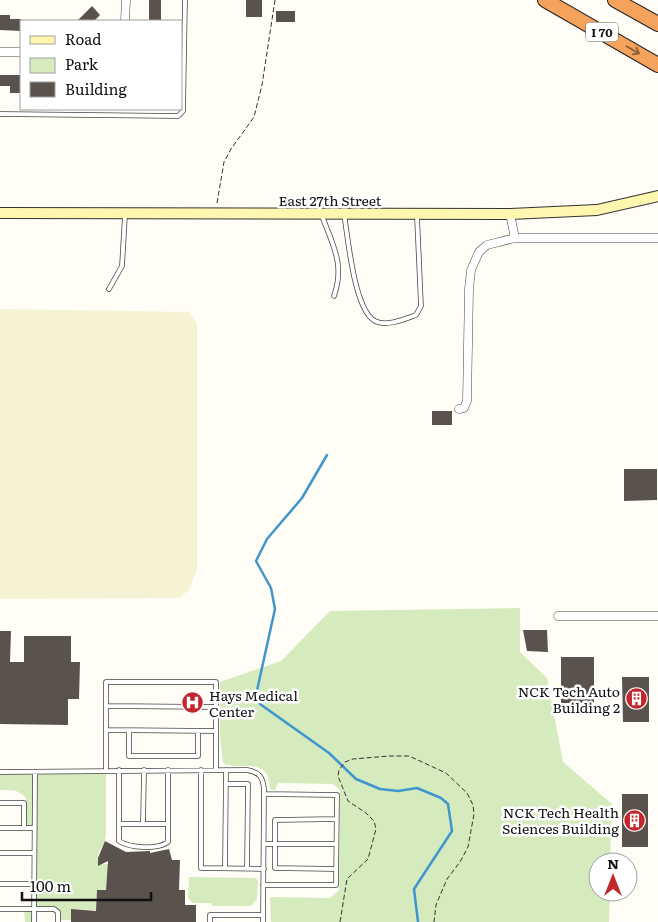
<svg xmlns="http://www.w3.org/2000/svg" width="658" height="922" viewBox="0 0 658 922" font-family="Literata,serif">
<rect width="100%" height="100%" fill="#fffdf5"/>
<path fill="#f6f3d4" d="M0,309L189,312L197,323V569L189,590L179,598L0,599Z"/>
<path fill="#d5ebbd" d="M520,608V652L547,678L563,762L612,804L610,862H598V892H610L609,922H271L270,897L330,898L339,890L340,790L333,784L278,783L275,790H270C269,786 270,780 267,775C259,759 236,771 223,763L220,736V682L281,661L330,611Z
M106,770V832L105,841L98,854V865L108,864L106,890H97L96,900L111,911L71,909V920H58L57,910L34,909V922H25L24,909H34L35,828H26V798C18,789 12,790 0,790V772Z
M189,877L256,878L258,881L257,899L251,906H212L211,903H193L188,898Z"/>
<g fill="none" stroke-linecap="round" stroke-linejoin="round">
<path stroke="#3f96cf" stroke-width="2.5" d="M327,455L302,498L267,539L256,561L271,588L275,609L256,695L260,704L329,753L356,779L380,789L398,791L417,788L441,798L448,804L452,831L414,889L418,922"/>
</g>
<path fill="#5a524d" d="M149,0H161V21H149Z
M246,0H262V17H246Z
M92,6L100,15L94,21H77Z
M276,11H295V22H276Z
M0,15H10V19H21V31L0,30Z
M0,75H21V93H10V86H0Z
M432,411H452V425H432Z
M624,469H657V500L624,501Z
M523,630H547L548,652L527,651Z
M0,631H11L10,662H24V636H71V662H80L79,699H68V725L0,724Z
M561,657H594V703H561Z
M622,677H649V722H623Z
M622,794H648V847H622Z
M105,841L126,852L150,851V853L169,849L172,860H180L179,890H185V905H196V922H71V909L96,911L97,890H106L108,861L98,866V858Z"/>
<g fill="none" stroke-linecap="round" stroke-linejoin="round">
<defs>
<path id="service" d="M0,114L178,116L183,111L185,0
M344,214C348,237 354,310 375,321C386,327 405,319 416,315L421,306L417,216
M322,216C333,245 345,265 334,296
M109,289L122,266L125,215
M106,706L216,707
M106,730L216,731
M129,731V756H198V731
M106,770V682H216V770
M119,770V841C130,848 157,850 168,842V770
M201,770V868L264,869
M0,772L247,770C259,772 263,777 264,789L263,922
M226,784H248L247,868
M0,803H24V828
M119,824H168
M143,824L144,770
M0,828H35
M264,844H336
M0,853H34
M225,868L226,770
M336,869L275,868V820L336,819
M0,884H34
M263,885H336L337,795L264,794
M0,909H54L58,912V922
M34,922L35,772
M210,922V915H263"/>
<path id="minor" d="M125,21L126,0
M0,52H21
M510,214L515,238
M459,409L464,408L467,401L469,289L471,270L479,252L487,245L515,238H658
M558,616H658"/>
<path id="secondary" d="M0,213L510,214L597,210L658,196"/>
<path id="motorway" d="M545,0L658,65
M615,0L658,24"/>
</defs>
<use href="#service" stroke="#444" stroke-width="5.5"/>
<use href="#minor" stroke="#444" stroke-width="9"/>
<use href="#secondary" stroke="#333" stroke-width="12"/>
<use href="#motorway" stroke="#222" stroke-width="16"/>
<path stroke="#333" stroke-width="1" stroke-dasharray="5 2.5" stroke-linecap="butt" d="M217,203L224,162L231,149L254,117L262,85L275,0
M340,922L347,879L368,859L376,829L374,821L366,813L348,801L338,776L339,770L345,762L353,759L389,756H409L446,773L467,793L473,805L474,814L468,847L460,862L447,879L436,905L434,922"/>
<use href="#service" stroke="#fff" stroke-width="4"/>
<use href="#minor" stroke="#fff" stroke-width="8"/>
<use href="#secondary" stroke="#fff6b0" stroke-width="10"/>
<use href="#motorway" stroke="#f5a25d" stroke-width="14"/>
</g>
<defs><path id="oneway-shaft" d="M-6 0H5M1.5-3L5.5 0L1.5 3" fill="none" stroke-width="1.6" stroke-linecap="round" stroke-linejoin="round" transform="scale(1.25)"/></defs>
<use stroke="#8e613b" href="#oneway-shaft" transform="translate(633 50) rotate(30)"/>
<defs>
<symbol id="building-disc" viewBox="-11 -11 22 22"><circle r="9.5" fill="#c4262e" stroke="#fff"/><path d="M-4-6H4V6H1V3H-1V6H-4ZM-2.5-4.3h1.7v1.8h-1.7ZM.8-4.3h1.7v1.8H.8ZM-2.5-1h1.7V.8h-1.7ZM.8-1h1.7V.8H.8Z" fill="#fff"/></symbol>
<symbol id="hospital-disc" viewBox="-11 -11 22 22"><circle r="9.5" fill="#c4262e" stroke="#fff"/><path d="M-5-5h3v3.5h4V-5h3V5h-3V1.5h-4V5h-3Z" fill="#fff"/></symbol>
</defs>
<g fill-rule="evenodd">
<use href="#building-disc" x="624" y="686" width="25" height="25"/>
<use href="#hospital-disc" x="180" y="690" width="25" height="25"/>
<use href="#building-disc" x="622" y="808" width="25" height="25"/>
</g>
<g text-anchor="middle" dominant-baseline="central" stroke-width="5" stroke-linejoin="round" paint-order="stroke">
<rect fill="#fff" stroke="#585858" stroke-width="1" x="586" y="22.5" width="32" height="19" rx="4"/>
<g font-size="12" font-weight="bold" fill="#111">
<text x="602" y="32">I 70</text>
</g>
<g font-size="14" fill="#111" stroke="#fff">
<text x="330" y="200">East 27th Street</text>
</g>
<g font-size="14" fill="#111" stroke="#fff" text-anchor="end">
<text x="620" y="691">NCK Tech Auto<tspan x="620" dy="16">Building 2</tspan></text>
<text x="209" y="695" text-anchor="start">Hays Medical<tspan x="209" dy="16">Center</tspan></text>
<text x="619" y="812">NCK Tech Health<tspan x="619" dy="16">Sciences Building</tspan></text>
</g>
</g>
<rect x="20" y="20" width="162" height="90" fill="#ffffff" stroke="#a0a0a0"/>
<rect x="30" y="36" width="25" height="8" fill="#fff6b0" stroke="#a0a0a0"/>
<text x="65" y="45" font-size="15" fill="#111111">Road</text>
<rect x="30" y="58" width="25" height="15" fill="#d5ebbd" stroke="#a0a0a0"/>
<text x="65" y="70" font-size="15" fill="#111111">Park</text>
<rect x="30" y="82" width="25" height="15" fill="#5a524d" stroke="#a0a0a0"/>
<text x="65" y="95" font-size="15" fill="#111111">Building</text>
<g transform="translate(613 877)"><circle r="24" fill="#ffffff" stroke="#a0a0a0"/>
<path d="M0-4L9 19L0 12L-9 19Z" fill="#c4262e"/>
<text y="-8" font-size="14" font-weight="bold" text-anchor="middle" fill="#111111">N</text>
</g>
<path d="M22 892v8h129v-8" fill="none" stroke="#111111" stroke-width="2.5"/>
<text x="30" y="892" font-size="15" fill="#111111" stroke="#ffffff" stroke-width="4" paint-order="stroke">100 m</text>
</svg>
